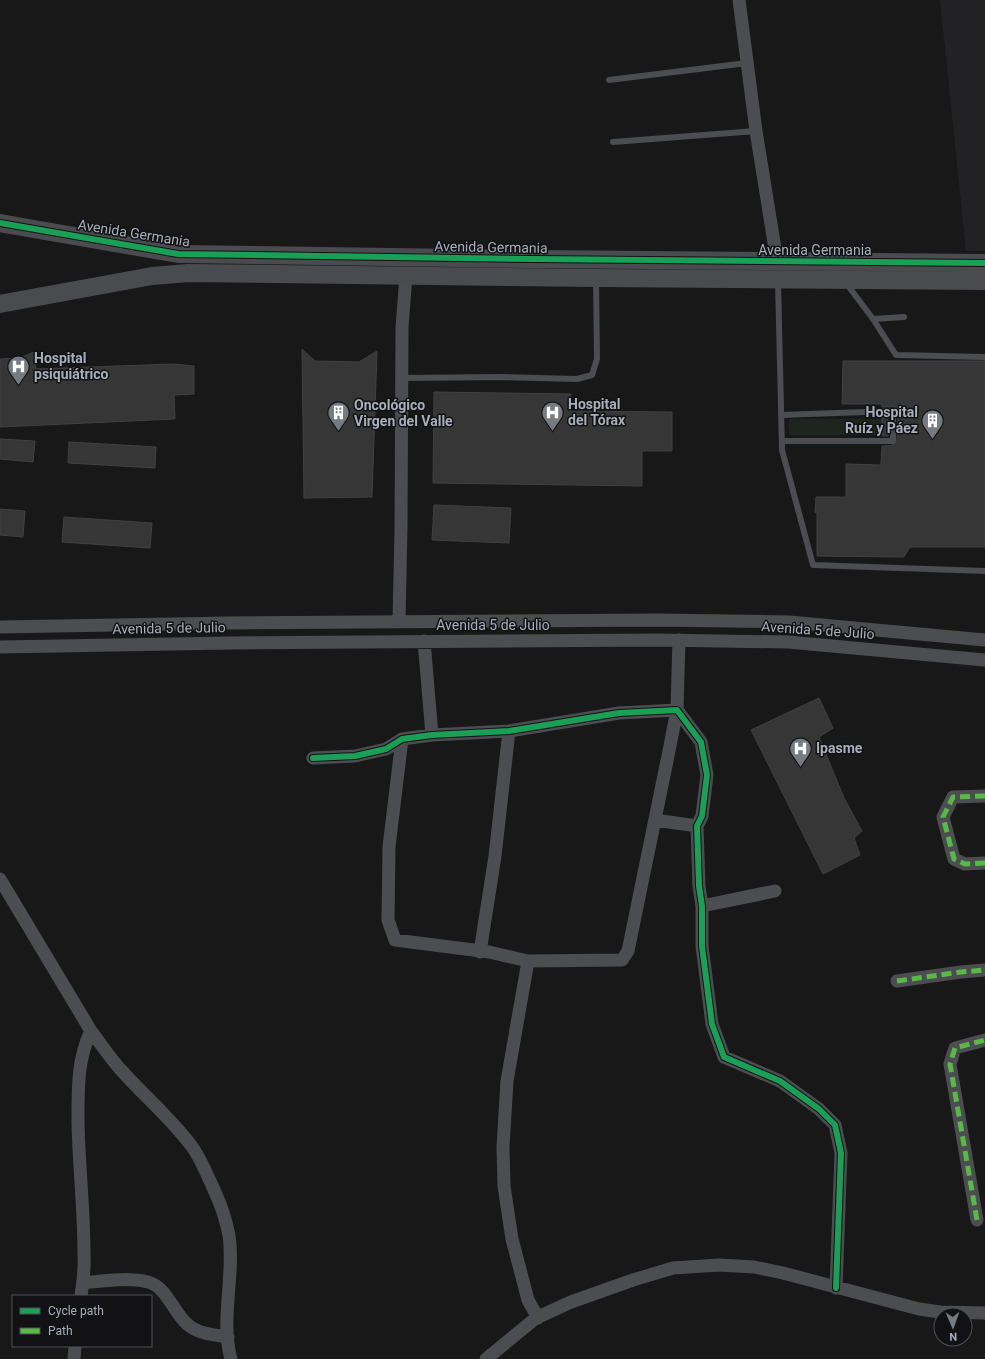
<svg xmlns="http://www.w3.org/2000/svg" width="985" height="1359" viewBox="0 0 985 1359" font-family="Roboto,sans-serif">
<rect width="100%" height="100%" fill="#181818"/>
<path fill="#222224" d="M940,0H985V251H966Z"/>
<path fill="#1d251e" d="M789,419H885V435H789Z"/>
<path fill="#363637" stroke="#404144" d="M302,349L315,361L359,362L377,351L372,497L304,498Z
M34,352L36,369L173,364L194,366V394L174,395L175,419L0,427V359L19,358Z
M843,361H985V547H910L904,557L817,556V513L815,512L816,497H846V464L881,465L882,446L893,445L897,441L898,411L895,407H882V404H842Z
M434,392L571,394L570,411L672,412V451H642V486L433,483Z
M882,416H888V436H882Z
M0,439L35,441L33,462L0,459Z
M69,442L156,447L155,468L68,463Z
M434,505L511,508L509,543L432,540Z
M0,509L25,511L23,537L0,535Z
M64,517L152,523L150,548L62,542Z
M819,698L833,728L819,737L844,798L862,831L854,838L860,855L823,874L751,730Z"/>
<g fill="none" stroke-linecap="round" stroke-linejoin="round">
<path stroke="#4b4d51" stroke-width="6" d="M609,80L747,63
M613,142L756,131
M778,281L782,450L813,565L985,571
M846,283L873,319L896,355L985,357
M873,319L904,317
M402,378L502,377L577,379L592,375L597,359L596,279
M781,415L893,411V441H782"/>
<path stroke="#4b4d51" stroke-width="13" d="M739,0L756,131L777,261
M399,621L401,528L402,327L406,276
M0,627L229,623L658,620L789,622L985,640
M424,641L432,735
M0,647L229,643L658,640L788,642L985,660
M402,739L389,847L388,920L395,940L489,952L528,961L622,960L628,951L669,751L677,710L679,640
M313,758L355,756L386,749L402,739L432,735L509,731L619,713L677,710L701,742L707,775L702,816L697,826L699,886L702,906V946L712,1024L724,1057L780,1081L819,1109L835,1125L841,1153L836,1288
M985,796L953,797L943,817L954,859L965,864L985,863
M655,820L697,826
M0,879L91,1031C101,1044 110,1058 121,1070C144,1096 172,1119 193,1148C202,1161 208,1177 215,1192C221,1205 226,1220 229,1235C235,1276 220,1319 231,1359
M702,906L775,891
M480,952L495,856L509,731
M528,961L507,1081L503,1147L504,1186L512,1239L528,1300L538,1318
M897,981L961,972L985,970
M977,1220L950,1064L955,1048L985,1040
M83,1283C102,1281 128,1277 148,1282C167,1287 173,1312 187,1324C198,1334 214,1335 228,1337
M81,1296C83,1282 85,1268 84,1254C84,1210 79,1167 78,1123C78,1092 77,1059 91,1031
M74,1359L75,1346
M486,1359L536,1318L571,1302L633,1280L673,1268L719,1265L754,1267L783,1273L919,1309L940,1312L985,1313"/>
<path stroke="#4a4b4f" stroke-width="18" d="M0,223L178,254L532,259L985,263
M0,304L152,276L188,273L596,278L985,281"/>
<path stroke="#58b947" stroke-width="5" stroke-dasharray="10 5" stroke-linecap="butt" d="M985,796L953,797L943,817L954,859L965,864L985,863
M897,981L961,972L985,970
M977,1220L950,1064L955,1048L985,1040"/>
<defs>
<path id="cycleway" d="M0,223L178,254L532,259L985,263
M313,758L355,756L386,749L402,739L432,735L509,731L619,713L677,710L701,742L707,775L702,816L697,826L699,886L702,906V946L712,1024L724,1057L780,1081L819,1109L835,1125L841,1153L836,1288"/>
</defs>
<use href="#cycleway" stroke="#121214" stroke-width="8"/>
<use href="#cycleway" stroke="#1a9f57" stroke-width="6"/>
</g>
<defs>
<symbol id="hospital-pin" viewBox="-11 -11 22 30"><path d="M0 17L-7.5 6A9.5 9.5 0 1 1 7.5 6Z" fill="#767a81" stroke="#121214"/><path d="M-5-5h3v3.5h4V-5h3V5h-3V1.5h-4V5h-3Z" fill="#fff"/></symbol>
<symbol id="building-pin" viewBox="-11 -11 22 30"><path d="M0 17L-7.5 6A9.5 9.5 0 1 1 7.5 6Z" fill="#767a81" stroke="#121214"/><path d="M-4-6H4V6H1V3H-1V6H-4ZM-2.5-4.3h1.7v1.8h-1.7ZM.8-4.3h1.7v1.8H.8ZM-2.5-1h1.7V.8h-1.7ZM.8-1h1.7V.8H.8Z" fill="#fff"/></symbol>
</defs>
<g fill-rule="evenodd">
<use href="#hospital-pin" x="6" y="354" width="25" height="34"/>
<use href="#hospital-pin" x="540" y="400" width="25" height="34"/>
<use href="#building-pin" x="326" y="400" width="25" height="34"/>
<use href="#building-pin" x="920" y="408" width="25" height="34"/>
<use href="#hospital-pin" x="788" y="736" width="25" height="34"/>
</g>
<g text-anchor="middle" dominant-baseline="central" stroke-width="3" stroke-linejoin="round" paint-order="stroke">
<g font-size="14" fill="#a8aeba" stroke="#121214">
<text transform="translate(134 233) rotate(9)">Avenida Germania</text>
<text transform="translate(491 247) rotate(1)">Avenida Germania</text>
<text x="815" y="250">Avenida Germania</text>
<text x="493" y="625">Avenida 5 de Julio</text>
<text transform="translate(169 628) rotate(-1)">Avenida 5 de Julio</text>
<text transform="translate(818 630) rotate(4)">Avenida 5 de Julio</text>
</g>
<g font-size="14" font-weight="bold" fill="#a8aeba" stroke="#121214" text-anchor="start">
<text x="34" y="358">Hospital<tspan x="34" dy="16">psiquiátrico</tspan></text>
<text x="568" y="404">Hospital<tspan x="568" dy="16">del Tórax</tspan></text>
<text x="354" y="405">Oncológico<tspan x="354" dy="16">Virgen del Valle</tspan></text>
<text x="918" y="412" text-anchor="end">Hospital<tspan x="918" dy="16">Ruíz y Páez</tspan></text>
<text x="816" y="748">Ipasme</text>
</g>
</g>
<rect x="12" y="1295" width="140" height="52" fill="#121214" stroke="#4e5056"/>
<rect x="20" y="1308" width="20" height="6" fill="#1a9f57" stroke="#4e5056"/>
<text x="48" y="1315" font-size="12" fill="#a8aeba">Cycle path</text>
<rect x="20" y="1328" width="20" height="6" fill="#58b947" stroke="#4e5056"/>
<text x="48" y="1335" font-size="12" fill="#a8aeba">Path</text>
<g transform="translate(953 1327) rotate(178)"><circle r="19" fill="#121214" stroke="#4e5056"/>
<path d="M0-3L7 15L0 10L-7 15Z" fill="#767a81"/>
<text y="-6" font-size="11" font-weight="bold" text-anchor="middle" fill="#a8aeba">N</text>
</g>
</svg>
